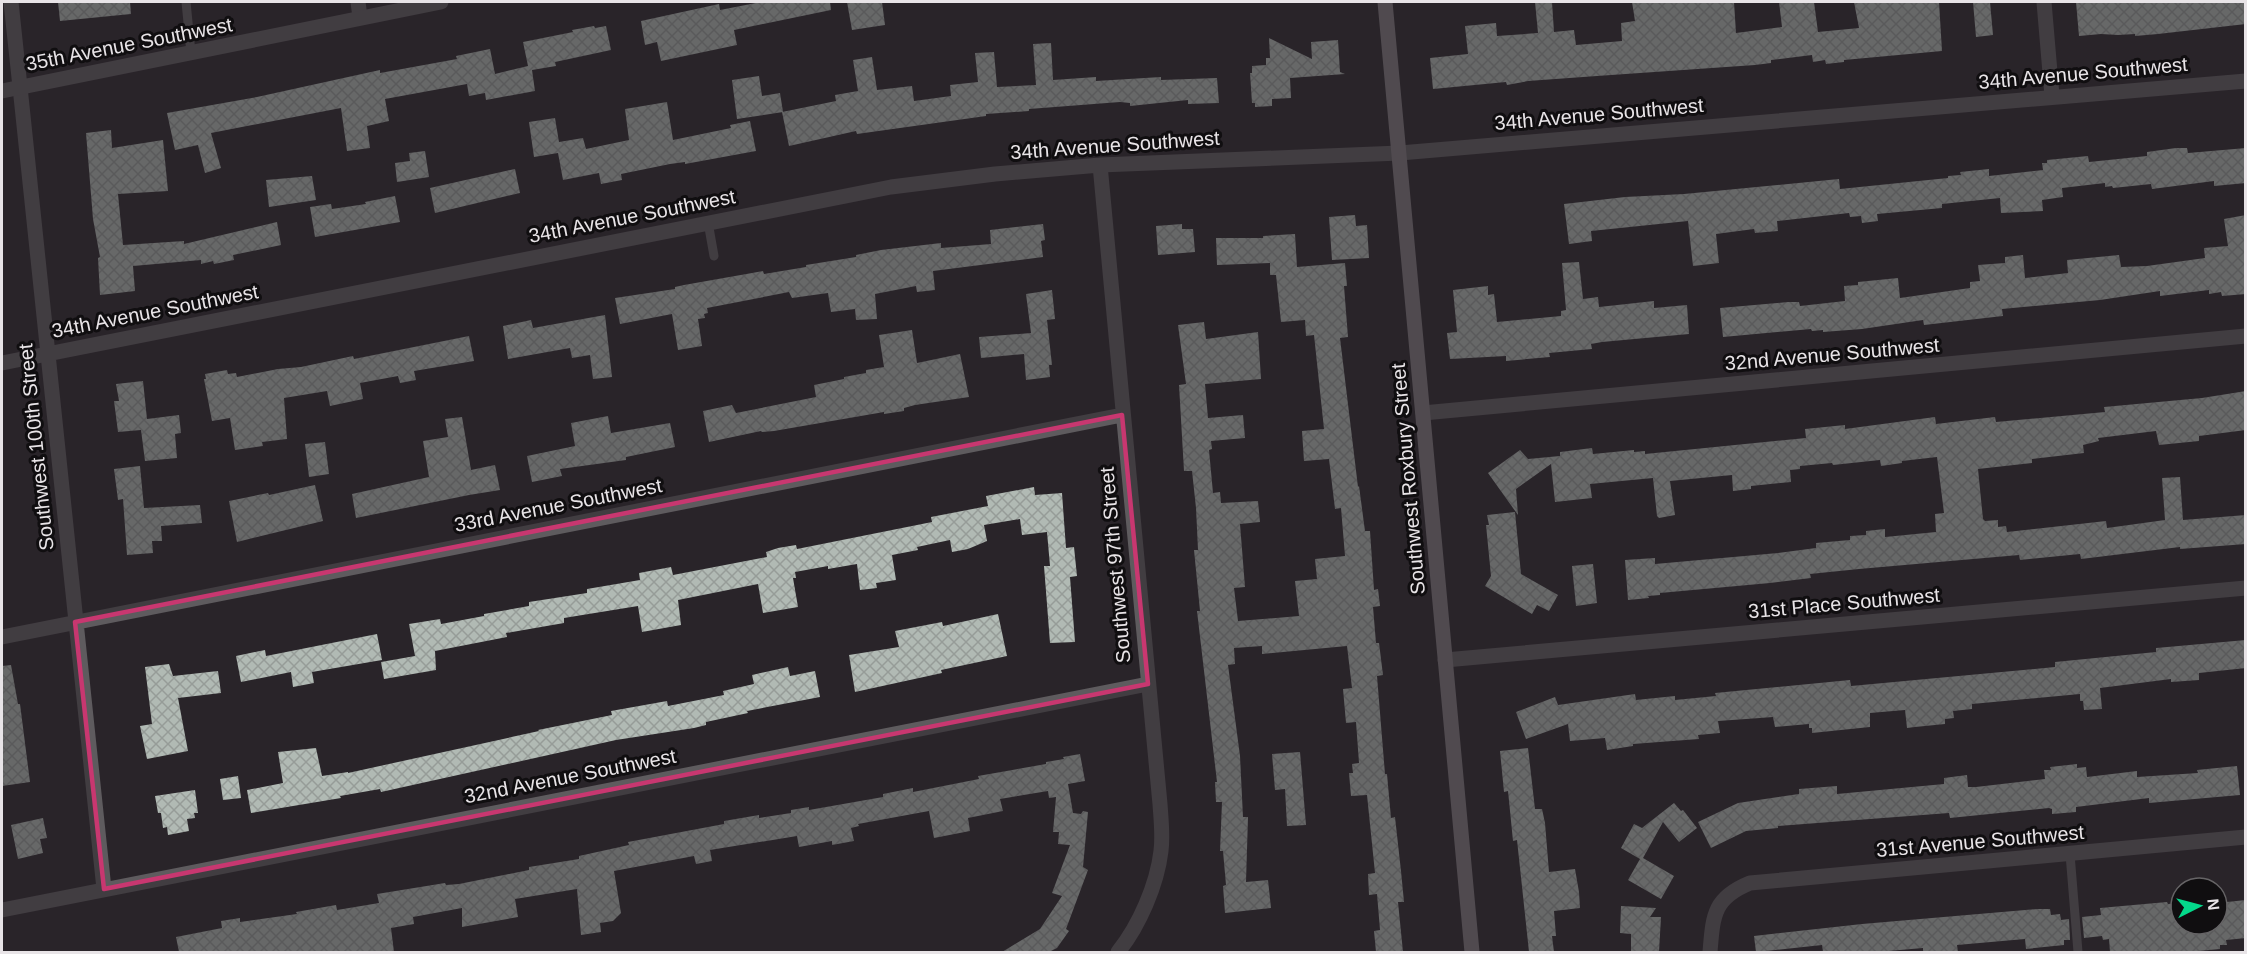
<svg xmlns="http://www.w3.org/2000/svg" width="2247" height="954" viewBox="0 0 2247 954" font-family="Arial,sans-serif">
<defs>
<pattern id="building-cross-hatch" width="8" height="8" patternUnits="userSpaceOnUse" patternTransform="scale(1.5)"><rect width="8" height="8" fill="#b1bab4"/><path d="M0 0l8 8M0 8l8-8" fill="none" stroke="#969c98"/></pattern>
</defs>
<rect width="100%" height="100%" fill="#292429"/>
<path fill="url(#building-cross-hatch)" d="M58,2H130L131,14L60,21Z
M761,2H830L831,10L734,30L737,45L661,61L657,42L645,45L641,21L719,4L720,10Z
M847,2H882L885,25L852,30Z
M1535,2H1552L1554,32L1574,30L1576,45L1622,41L1621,23L1635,21L1632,2H1734L1736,33L1782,27L1779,2H1814L1818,32L1859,28L1854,2H1939L1942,51L1844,60V62L1826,64L1825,60L1813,62L1812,55L1771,60V63L1755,65L1597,76L1528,81L1507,85L1506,82L1433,89L1430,58L1468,54L1465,26L1496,23L1497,36L1538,33Z
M1973,2H1990L1993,35L1976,37Z
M2076,2H2246V24L2158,34L2135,36V34L2118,35L2101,34L2079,36Z
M594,26L595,28L606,26L611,50L555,62L556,66L532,70L535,91L486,100L485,93L469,96L467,84L385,99L389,121L367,126L370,148L347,151L341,108L211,133L221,168L205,173L198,145L175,150L167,113L257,97L380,70V73L457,59L456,56L490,49L495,74L528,66L523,42L573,32L572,30Z
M1269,38L1312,59L1311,42L1338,40L1340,72L1345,74L1290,78L1291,98L1272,99V106L1255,107V103H1252L1250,73H1252V66L1266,65V58H1270Z
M1051,43L1053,80L1096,77V81L1161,77V80L1217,78L1219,103L1188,104V100L1130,106V103L1120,102L1029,109V111L986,114V116L857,134L856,131L789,146L782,112L836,101L835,95L858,91L853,60L872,57L877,90L912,86L914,101L951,96L950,85L978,82L975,53L994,52L997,87L1036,85L1033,44Z
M759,76L762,96L780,93L783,112L737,119L732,80Z
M667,102L673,140L731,128L730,125L750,121L756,151L685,164V162L670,164L621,174L622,180L601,184L599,173L563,180L558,153L534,157L529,122L555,118L559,142L583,138L586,149L629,140L625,109Z
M111,130L112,148L163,140L168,191L118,194L123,245L184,241V244L277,222L281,245L233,255L234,260L214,264L213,261L201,264V260L133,266L135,291L100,295L98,258L100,257L93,219L86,133Z
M2176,148H2187L2188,153L2246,148V183L2214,186V181L2152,189L2151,184L2113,188L2112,186L2105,187V183L2062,188L2063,197L2042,200L2043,211L2001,213L2000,198L1942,204V208L1877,214L1878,221L1862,223L1861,216L1850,217L1849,213L1777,221L1778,231L1755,233L1754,229L1716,234L1719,263L1693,266L1688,221L1591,231L1592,241L1569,244L1564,204L1625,197L1684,194L1839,179L1840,189L1948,178V176L1961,175L1960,172L1989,169V176L2043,170L2042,163H2047V160L2088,156L2089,162L2147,156V152Z
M425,151L429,177L397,182L395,163L410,161L409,153Z
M515,169L520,193L435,213L430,188Z
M312,176L316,200L269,207L266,180Z
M395,196L400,222L315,237L310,207L331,204L332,209L366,204L365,202Z
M1355,215L1356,226L1367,225L1369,258L1332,260L1329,217Z
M2246,215V294L2222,296L2221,292L2209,294V290L2160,296V291L2100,300L2002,309L2003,316L1924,325L1923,320L1862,329L1823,332V330L1812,331L1811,329L1723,337L1720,308L1788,302H1799L1800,306L1845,301L1844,286L1858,285V282L1898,278L1900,298L1970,288V282L1980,281L1978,265L2005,263V257L2023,255L2025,278L2068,273L2067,260L2119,255L2121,267L2147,266L2205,258L2204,248L2228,246L2224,219Z
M1043,224L1045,240L1041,241L1043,257L933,271L935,290L917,292L916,286L875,294L877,319L856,320L855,309L831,312L828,293L792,298L789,292L707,308L708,313L704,314L705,318L698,319L702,346L678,350L672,314L620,324L615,298L675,289V287L684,285L752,273L763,271L764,274L806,267V265L856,257V255L881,250L941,243V248L991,244L990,230Z
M1182,224V229H1193L1195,252L1158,255L1156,226Z
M1295,234L1297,267L1345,263L1347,286H1344L1348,337L1340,338L1358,487L1359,486L1365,531H1370L1374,590L1378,589L1380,606L1373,607L1376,643H1379L1383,675L1377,676L1385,774H1387L1391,818L1395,817L1401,871L1404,902H1398L1403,952H1376L1374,931L1380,930L1377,894L1369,895L1368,874L1375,873L1367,795L1351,796L1349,773H1353L1352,764L1359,763L1356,722L1346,723L1343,689L1352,688L1347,646L1262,654V646L1234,648L1235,664L1228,665L1240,756L1243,817H1248L1246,882L1268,880L1271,908L1225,913L1223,886L1226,885L1223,851H1220L1222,802H1216L1215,782H1217L1197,611H1200L1194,550H1198L1196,508L1192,471H1184L1179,385L1186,384L1178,325L1204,322L1206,339L1258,332L1261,379L1205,384L1208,418L1243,415L1245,438L1211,441L1212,449L1209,450L1213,493L1220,492L1221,503L1258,501L1260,522L1240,524L1245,587L1234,588L1238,621L1299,616L1295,581L1317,579L1315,559L1345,556L1341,508L1335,509L1329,459L1304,461L1302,431L1324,429L1314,335L1306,336L1305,320L1281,322L1276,275H1270V263L1217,265L1216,238H1263V236Z
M1579,262L1583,299L1598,297L1599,307L1654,301V308L1687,305L1689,334L1602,342L1591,344L1592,349L1549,353L1550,357L1506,361V356L1450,359L1447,333L1457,332L1453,290L1488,286V295L1494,294L1497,322L1561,316V311L1566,310L1562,263Z
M1052,290L1055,319L1047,320L1052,365H1049L1050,377L1026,380L1024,354L981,358L979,337L1031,333L1026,294Z
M605,315L612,377L593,379L590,355L572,358L570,348L508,359L503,326L531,320L533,328Z
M912,330L917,363L960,354L969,397L915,405L904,408V411L884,414V412L774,431L762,432L761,431L709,442L703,411L732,405L736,413L816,397L814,385L844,379V377L866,373V370L884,367L879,335Z
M469,336L474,361L414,371L416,380L400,383L398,376L360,383L363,399L330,406L327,391L284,398L287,439L262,442L263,446L235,450L230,418L212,421L204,379H206L205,374L227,370L228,374L236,373L237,377L278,369L301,367L353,356L354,359Z
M143,381L147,419L179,415L181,433L175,434L177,458L145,461L141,430L118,432L114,401H119L116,384Z
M2246,391V430L2199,436V441L2159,445L2156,431L2098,438L2099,441L2083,445L2084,453L2032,459V463L1978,469L1983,519L1985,521L1998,520V527L2006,526L2007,532L2106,521L2107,528L2165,520L2162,478L2180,477L2183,520L2246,515V544L2180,549V547L2081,559L2080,554L2020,560L2019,555L1859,569L1810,574L1811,578L1770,583L1660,593V595L1648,596L1649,598L1628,600L1625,560L1655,558V564L1778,553L1816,548V543L1850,540V536L1866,535V531L1885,529V537L1936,532L1935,514L1944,513L1937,457L1902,461V463L1881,466L1880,460L1833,465L1832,463L1800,466V469L1790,470L1791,482L1751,486V489L1733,491L1732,475L1670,481L1675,515L1659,518L1657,516L1653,478L1590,484L1592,498L1555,502L1551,464L1516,489L1518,515L1488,473L1520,450L1528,459L1560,456V452L1592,448L1593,454L1634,450V452L1645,451V454L1806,438L1805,429L1845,425V429L1935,417L1936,424L1995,417L1996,422L2105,412L2104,407L2202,398Z
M608,416L611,433L670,423L675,447L626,457V460L560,469L562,476L532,482L527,456L575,446L571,423Z
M462,417L471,470L495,465L500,490L469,495L356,518L352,494L429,477L423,441L448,437L445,419Z
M325,442L329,474L309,477L305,444Z
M140,466L144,508L200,505L202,523L161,526L162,541H152L153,553L127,555L123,499L118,500L114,469Z
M315,485L323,521L237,542L229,501L268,493L269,495Z
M1034,487L1035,495L1062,493L1066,548L1074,547L1077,576L1070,577L1075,642L1050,643L1044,566H1050L1047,532L1022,535L1020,519L984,525L987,541L968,549L952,552L950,540L917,547L918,550L892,555L896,580L876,583L877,588L860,590L857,564L828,569V566L795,572L796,578H793L798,607L763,613L758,584L678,600L681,625L642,632L638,606L564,618V623L506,633L507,637L435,651L436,670L384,679L381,662L415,656L409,624L440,619L441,624L484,616V614L529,606V602L587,593V589L640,580L639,573L671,567L673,575L767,557L766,552L778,548L796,545L797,549L932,522L931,517L988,506L986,496Z
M1515,512L1521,574L1558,595L1549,611L1537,605L1532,614L1485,586L1491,576L1486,525H1489L1487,515Z
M1593,564L1597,603L1576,606L1572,566Z
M998,614L1007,656L941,670L942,673L855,692L849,655L899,647L895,631L942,622L943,626Z
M377,634L382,660L312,672L314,683L293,687L291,672L241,682L236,656L265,650L266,656Z
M2246,640V668L2199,673V680L2171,682V679L2100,688L2102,709L2084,710L2083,701H2080V694L1972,704V709L1953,711L1954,718L1945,719V724L1915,727L1907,728L1905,710L1870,713V727L1812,733V728H1809V724L1775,727L1773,717L1760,718L1718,721L1720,733L1698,735L1699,739L1633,744V746L1607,750L1605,738L1570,741L1568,724L1526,739L1516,712L1555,697L1558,705L1635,694L1636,700L1675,696V700L1716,696L1715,693L1850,680L1851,686L2055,667V662L2156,652V648Z
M169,664L173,676L218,671L221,693L178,698L188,751L147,759L140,726L152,724L145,667Z
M11,665L18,704H20L30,782L2,786V666Z
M788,667L790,676L815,671L820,697L747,711L748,713L706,722V725L694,728L616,740L381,792L380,789L340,796L341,798L251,813L247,790L283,783L278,752L316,748L322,776L348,772V773L539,731L538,730L612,715L611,711L667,701L668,706L724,695L723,691L754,684L752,675Z
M1528,748L1535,809H1542L1545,823L1549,872L1575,869L1579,892L1580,908L1554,911L1556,936H1552L1554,952H1529L1517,840L1513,841L1508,791L1504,792L1500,751Z
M1300,752L1306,825L1287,826L1285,789L1275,790L1272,754Z
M1080,754L1085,781L1068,784L1073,813L1081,814L1083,811L1088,812L1083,867L1088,870L1066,929L1069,931L1057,948L1049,952H1002L1040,929L1062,896L1052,893L1070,845L1058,844L1059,832H1053L1056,797L1049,798L1048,791L1000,799L1003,811L968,818L970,831L934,838L929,811L858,824L859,826L851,828L854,841L832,845V841L799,847L797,836L710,850L712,861L696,864L694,856L614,871L621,913L613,921L600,923L601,932L581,935L577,889L515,899L518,917L462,927V908L413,917L414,924L391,928L394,952H179L176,937L222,928L221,921L240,918V922L297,914L296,912L336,905L337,910L379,903L377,894L445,883L446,885L459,884L529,870V867L579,859V856L629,845L628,842L724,824V821L759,815V818L791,813V810L809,807V810L883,797V794L913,788V792L979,779L978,776L1046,764V762L1064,759L1063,757Z
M2077,764V768L2086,767L2087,777L2137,771V777L2198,773L2197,770L2237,766L2240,795L2149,803V798L2076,807V812L2052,814V809L2049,808L1950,818L1949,813L1778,826V828L1746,831L1711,848L1698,822L1738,803L1799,794V789L1837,786V794L1944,784V778L1967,775L1968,787H1976L2045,779L2044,770H2051L2050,767Z
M238,776L241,798L223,800L220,779Z
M195,790L198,813H194L195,818L187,819L189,831L168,835L167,827L163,828L161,813H158L155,796Z
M1674,803L1681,811L1683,810L1697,828L1679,842L1663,822L1643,858L1674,876L1661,899L1628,880L1640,859L1621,848L1634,824L1642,828Z
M43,818L47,838L40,839L43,853L18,859L11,825Z
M2246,900V938L2226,940L2227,945H2220V949L2188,952H2110L2109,939L2103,940L2102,936L2084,938L2082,917L2101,915L2100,908L2167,902L2168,904L2179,903L2181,924H2217V903Z
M1621,906L1656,908L1650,917H1661L1659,952L1631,951V934L1620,933Z
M2038,909H2050L2051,915L2060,914L2061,920L2069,919L2070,940H2064V945L2026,949L2025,939L1957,945L1958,952H1923V948L1877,952H1823L1822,945L1756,952L1754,936L1862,924Z"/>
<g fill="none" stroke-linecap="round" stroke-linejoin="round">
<path stroke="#5e5b5e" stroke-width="9" d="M186,2L191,53
M708,222L714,256
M2070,854L2078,952"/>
<path stroke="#5e5b5e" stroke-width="15" d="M358,2L360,17
M2044,2L2052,96
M20,87L104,889
M1100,165L1160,804C1161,819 1163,836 1161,851C1157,885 1139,926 1118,952
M2,363L891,187L995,174L1100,165L1400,153L2246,81
M1423,413L2246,336
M2,637L1122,415
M1445,660L2246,588
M2,910L1148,684
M1710,952C1713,916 1713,898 1750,883L2246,837"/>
<path stroke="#5e5b5e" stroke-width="15" d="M11,2L20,87
M2,91L441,2"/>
<path stroke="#7e797d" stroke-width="15" d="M1385,2L1472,952"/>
</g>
<path d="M0 0H2247V954H0ZM1122,415L1148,684L104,889L75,622Z" fill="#292429" fill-opacity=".55" fill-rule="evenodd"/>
<path fill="none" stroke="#c83770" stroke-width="4.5" stroke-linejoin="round" d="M1122,415L1148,684L104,889L75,622Z"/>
<g text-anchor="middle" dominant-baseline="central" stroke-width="6" stroke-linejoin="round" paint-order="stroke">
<g font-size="20" fill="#e8e4e7" stroke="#100e10">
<text transform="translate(129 44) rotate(-11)">35th Avenue Southwest</text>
<text transform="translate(2083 73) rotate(-5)">34th Avenue Southwest</text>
<text transform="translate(1599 114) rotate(-5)">34th Avenue Southwest</text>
<text transform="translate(1115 145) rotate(-4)">34th Avenue Southwest</text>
<text transform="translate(632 216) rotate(-11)">34th Avenue Southwest</text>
<text transform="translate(155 311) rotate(-11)">34th Avenue Southwest</text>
<text transform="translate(1832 354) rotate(-5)">32nd Avenue Southwest</text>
<text transform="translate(36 447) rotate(-96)">Southwest 100th Street</text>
<text transform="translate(1408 479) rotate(-95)">Southwest Roxbury Street</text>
<text transform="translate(558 505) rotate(-11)">33rd Avenue Southwest</text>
<text transform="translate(1115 565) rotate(-95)">Southwest 97th Street</text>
<text transform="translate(1844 603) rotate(-5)">31st Place Southwest</text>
<text transform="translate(570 776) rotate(-11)">32nd Avenue Southwest</text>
<text transform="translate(1980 841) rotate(-5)">31st Avenue Southwest</text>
</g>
</g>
<rect width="2247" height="954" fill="none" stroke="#e8e4e7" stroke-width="6"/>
<g transform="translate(2199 906) rotate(84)"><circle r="28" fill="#100e10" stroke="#666466" stroke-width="1.5"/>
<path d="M0-4.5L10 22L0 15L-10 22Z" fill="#04d98b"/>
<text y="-9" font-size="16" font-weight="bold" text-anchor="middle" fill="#e8e4e7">N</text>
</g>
</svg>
